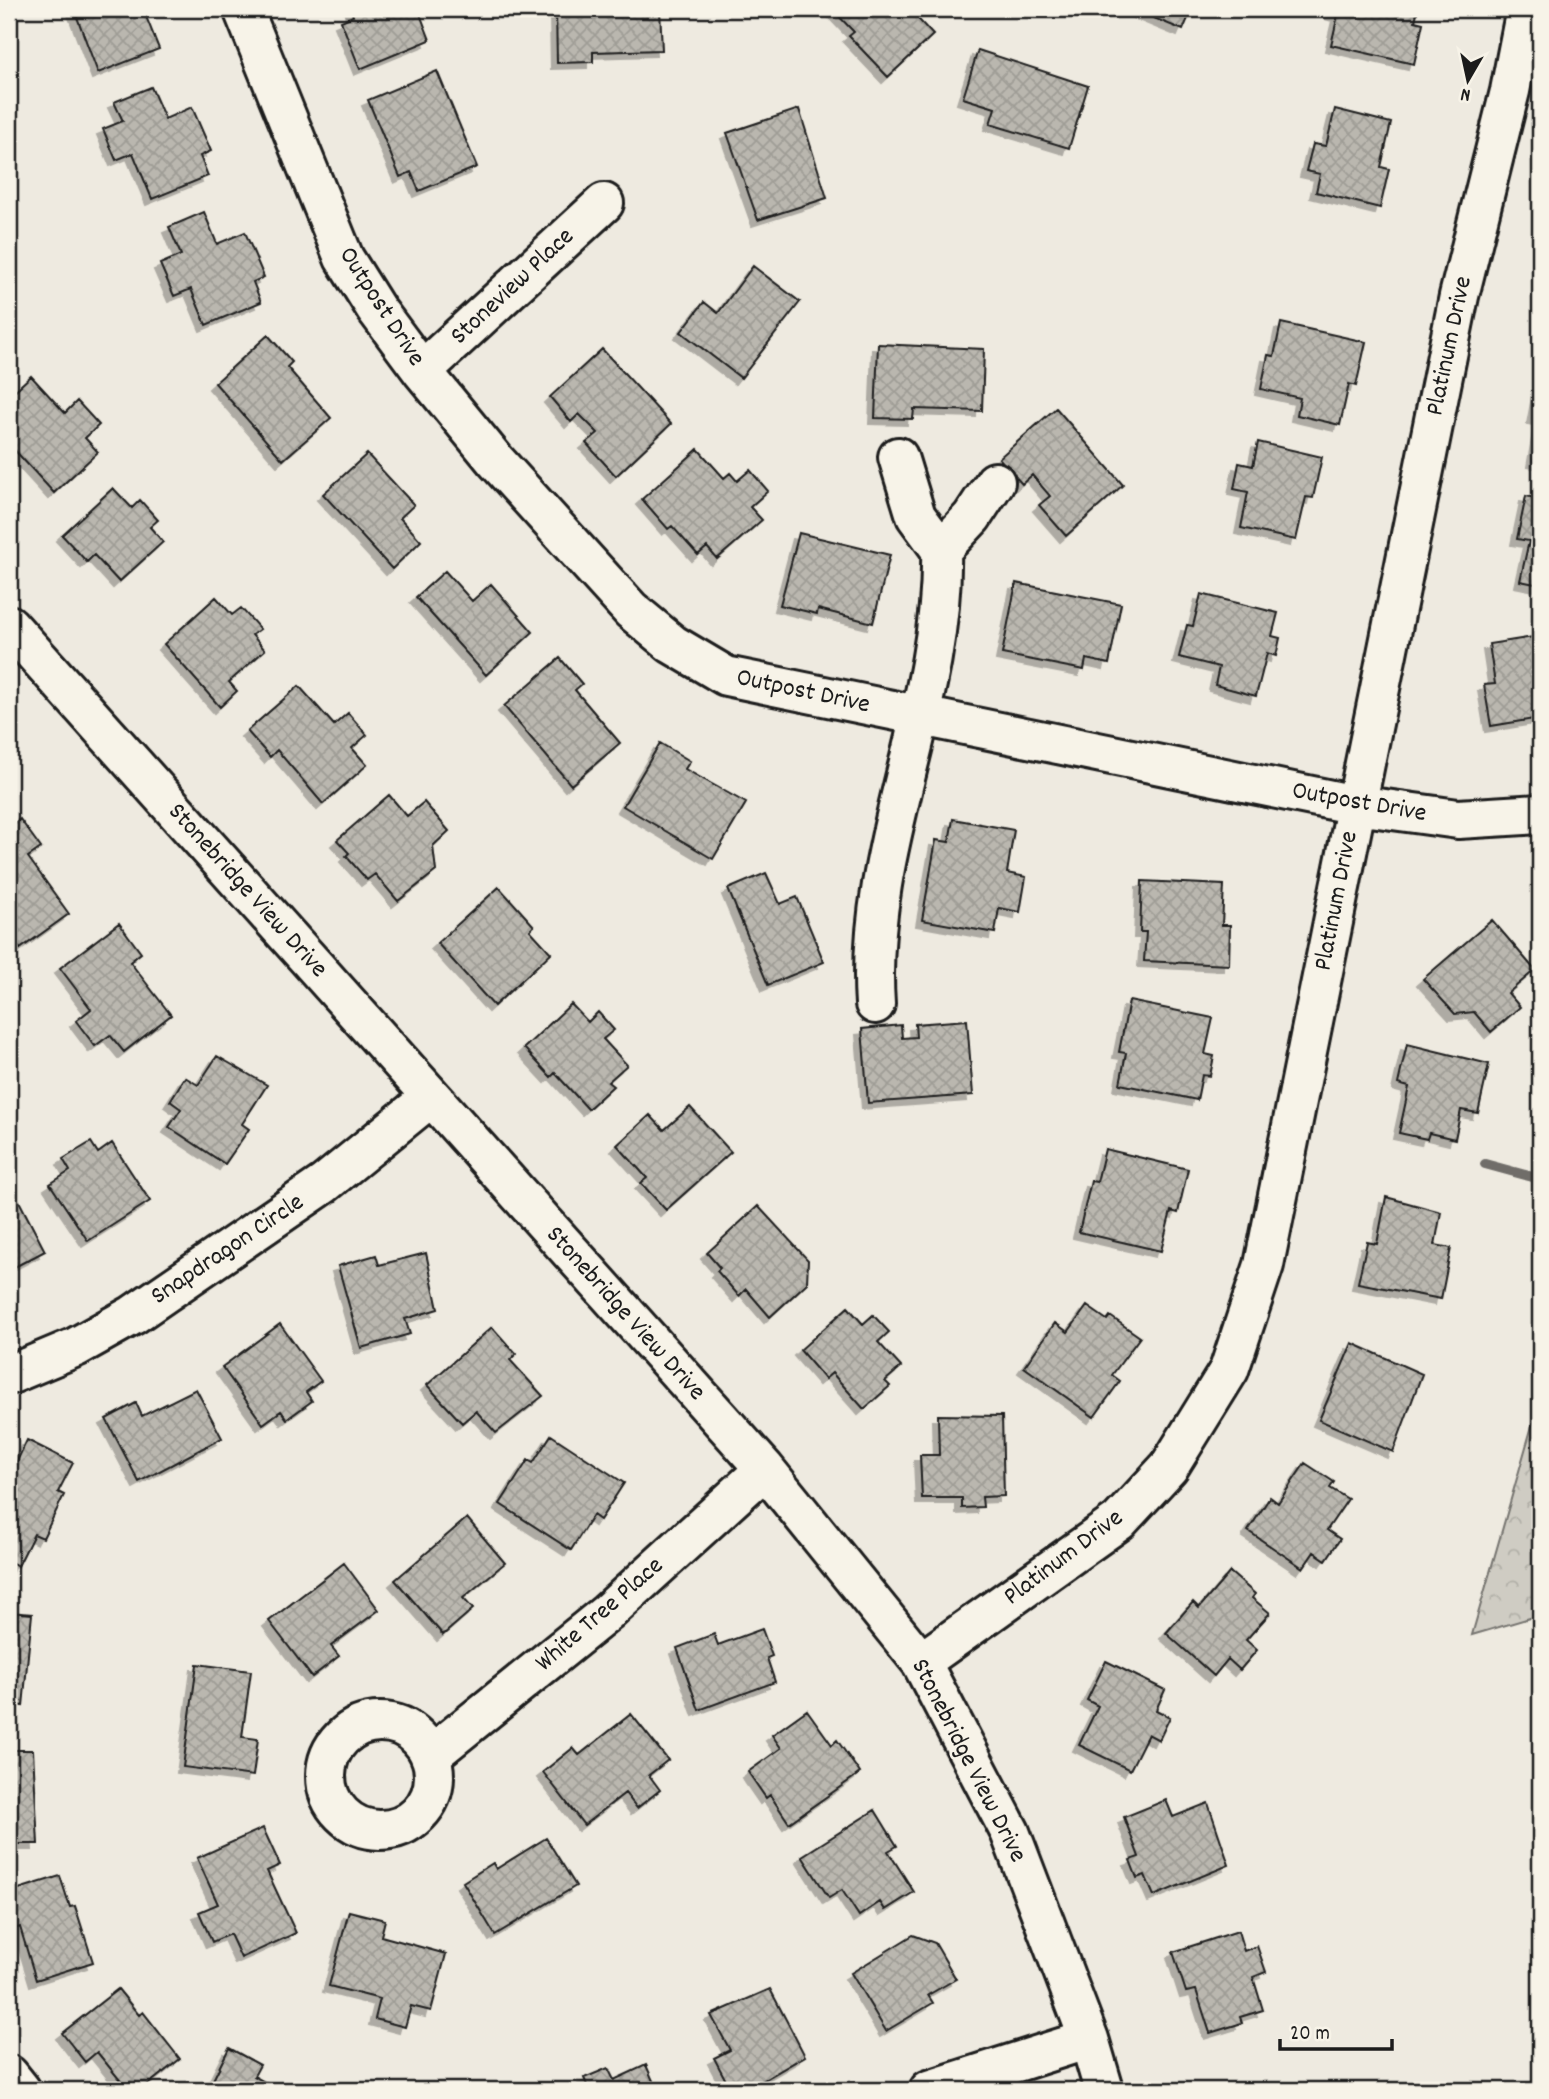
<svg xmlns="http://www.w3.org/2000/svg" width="1549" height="2099" viewBox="0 0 1549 2099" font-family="Dekko,sans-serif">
<defs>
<pattern id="forest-crowns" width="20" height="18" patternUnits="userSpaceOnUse" patternTransform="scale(1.75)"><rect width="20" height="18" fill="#cfccc3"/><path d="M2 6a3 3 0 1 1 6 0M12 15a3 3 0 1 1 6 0" fill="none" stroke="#b1afa7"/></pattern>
<pattern id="building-cross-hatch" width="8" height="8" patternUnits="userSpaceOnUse" patternTransform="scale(1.75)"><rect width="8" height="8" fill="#bab7af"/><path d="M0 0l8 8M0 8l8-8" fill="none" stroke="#9f9d96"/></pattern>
<filter id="shadow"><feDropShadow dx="-6" dy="6" stdDeviation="0" flood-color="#0004"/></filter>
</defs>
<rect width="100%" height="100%" fill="#eeeae0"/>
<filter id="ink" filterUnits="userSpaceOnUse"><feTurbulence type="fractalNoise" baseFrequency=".0143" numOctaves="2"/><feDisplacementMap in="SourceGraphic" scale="14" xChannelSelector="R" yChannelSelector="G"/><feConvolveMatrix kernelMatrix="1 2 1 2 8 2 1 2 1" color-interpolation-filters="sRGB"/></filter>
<g filter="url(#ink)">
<path fill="url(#forest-crowns)" stroke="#767470" stroke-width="2" d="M1540,1398V1615L1472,1635Z"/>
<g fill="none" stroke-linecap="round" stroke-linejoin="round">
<path stroke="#6f6d69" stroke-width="10" d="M1485,1164L1540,1179"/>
</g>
<path fill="url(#building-cross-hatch)" stroke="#1c1c1c" stroke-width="2" filter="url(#shadow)" d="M74,9H143L159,49L98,73Z
M351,9H418L430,40L360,69L341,21L353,16Z
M556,9H660L662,50L593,52V62L557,63Z
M832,9H909L933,35L888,77L849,36L854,32Z
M1132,9H1192L1183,30Z
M1332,9H1418L1415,21L1423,23L1414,64L1331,45L1338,15L1331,13Z
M978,50L1088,86L1069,148L990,124L995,108L963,98Z
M437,71L477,167L419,191L411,172L400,177L368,100Z
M151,87L165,119L192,107L211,151L200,156L208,176L152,199L133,153L116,160L103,129L123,121L114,102Z
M799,109L827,198L758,220L727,133Z
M1335,109L1391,123L1381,167L1389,169L1380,208L1316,192L1320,174L1306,171L1313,144L1326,146Z
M204,212L217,244L245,232L264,277L253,282L261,302L206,325L191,289L174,296L160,264L181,255L169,227Z
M753,266L800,302L741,378L681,332L704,302L718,313Z
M1281,323L1366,342L1356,386L1349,384L1340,425L1297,415L1300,398L1261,389L1268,355L1274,356Z
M268,335L292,362L287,367L331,418L283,460L215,383Z
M878,344L984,349L982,411L914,409L913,419L875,418Z
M602,349L671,424L616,476L586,443L598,433L579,414L571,422L550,397Z
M31,376L65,413L77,401L99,425L85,438L98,452L54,493L9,444V396Z
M1540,380V419L1533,418Z
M1056,408L1123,485L1066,536L1039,505L1050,496L1032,475L1022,484L999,458Z
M1540,421V462L1533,461Z
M1258,442L1322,457L1313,498L1306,497L1296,540L1241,528L1248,492L1234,489L1239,463L1253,466Z
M698,449L724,478L730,473L737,481L750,470L768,491L750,507L762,520L717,559L707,547L698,555L672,526L668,529L642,499Z
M367,454L414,505L400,518L421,541L392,569L323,494Z
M113,488L132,508L140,500L158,520L150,527L163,542L119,582L94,555L87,562L62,535Z
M1526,496L1540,499V585L1520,581L1529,541L1517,539Z
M799,533L890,555L873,623L818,609L817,614L780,605Z
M445,571L472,601L491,584L533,632L486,675L416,597Z
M1016,583L1121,604L1109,664L1086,659L1084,670L1002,654Z
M1201,594L1278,613L1272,636L1280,638L1276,656L1267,653L1256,696L1215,685L1219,667L1179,657L1187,625L1193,626Z
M216,597L232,615L241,608L260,629L252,635L265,650L229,682L237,691L220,707L164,644Z
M1540,636V718L1491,726L1484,685L1495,684L1489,644Z
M560,658L582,684L575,690L620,743L571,785L504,706Z
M299,686L334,725L348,713L367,735L352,748L367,765L323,804L277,750L270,757L247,731Z
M660,743L690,761L685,769L746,803L713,859L623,806Z
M389,795L407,816L424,802L449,831L433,846L436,871L398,901L375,874L367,880L346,856L349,853L337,840Z
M20,819L41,848L28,857L69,914L20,949L9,932V827Z
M953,819L1014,830L1007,873L1026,877L1020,912L999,908L995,933L922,920L936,840L949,842Z
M766,873L780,904L797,897L824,962L768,985L728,889Z
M1142,881L1224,885L1222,925H1230L1229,965L1144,961L1146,932H1140Z
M499,887L534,926L530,930L551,953L494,1006L437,943Z
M1492,920L1535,970L1508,993L1520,1007L1491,1032L1474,1012L1455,1014L1423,979Z
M119,923L141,953L130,962L171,1015L124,1052L110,1035L95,1046L76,1021L91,1009L60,968Z
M1129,1001L1213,1018L1205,1054L1214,1056L1210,1076L1202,1075L1197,1100L1120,1084L1126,1053L1119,1052Z
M571,1004L588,1022L598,1012L614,1030L603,1039L627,1065L608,1082L613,1086L588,1109L555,1073L551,1077L524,1048Z
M967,1020L973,1095L868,1103L862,1029L901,1025L902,1038L916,1037L915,1024Z
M1407,1044L1489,1064L1478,1113L1461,1110L1455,1139L1429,1133L1427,1139L1399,1133L1409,1087L1398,1084Z
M217,1056L267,1085L242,1124L249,1129L225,1164L169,1127L181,1109L170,1101L185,1077L198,1085Z
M690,1107L731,1152L666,1210L641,1183L647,1178L617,1145L650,1115L664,1130Z
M91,1142L98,1153L112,1143L150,1201L88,1241L50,1184L70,1171L63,1159Z
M1105,1149L1188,1169L1178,1213L1171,1211L1161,1251L1079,1232L1091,1181L1097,1182Z
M1386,1197L1441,1212L1435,1245L1451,1248L1441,1299L1358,1283L1367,1242L1377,1244Z
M19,1201L45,1251L9,1270V1206Z
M758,1206L808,1260L807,1283L770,1317L746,1289L739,1296L717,1271L720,1268L707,1253Z
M426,1253L438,1309L405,1319L410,1334L361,1348L338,1266L376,1255L379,1265Z
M1087,1306L1107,1320L1110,1316L1140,1337L1112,1375L1120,1381L1094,1417L1024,1367L1055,1323L1068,1332Z
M848,1307L863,1324L873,1315L889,1332L878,1342L901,1367L885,1381L890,1386L864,1409L832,1373L825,1379L800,1350Z
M280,1324L321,1381L306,1392L312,1401L287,1419L281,1411L263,1424L222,1367Z
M492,1327L516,1354L510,1360L543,1396L496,1433L476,1411L462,1423L427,1385Z
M1352,1343L1422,1374L1393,1452L1319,1420Z
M196,1389L222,1438L139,1482L106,1419L136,1403L142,1416Z
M938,1415L1002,1416L1004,1496L982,1497L983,1507L962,1508V1498H922L920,1455H939Z
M551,1435L624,1483L600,1520L593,1515L571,1550L500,1504L528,1460L533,1463Z
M27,1440L73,1463L58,1492L64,1495L43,1538L34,1534L18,1566L9,1561V1478Z
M1305,1463L1334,1482L1330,1488L1348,1499L1327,1530L1340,1539L1326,1560L1314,1552L1303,1568L1248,1531L1270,1497L1278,1503Z
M467,1518L505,1563L463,1598L473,1609L443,1635L395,1580Z
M344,1563L379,1610L331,1646L339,1656L312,1677L269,1621Z
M1230,1572L1255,1594L1252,1598L1270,1613L1246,1640L1257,1650L1240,1670L1228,1659L1214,1676L1166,1633L1193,1602L1199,1608Z
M9,1612L32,1614L23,1706L9,1704Z
M762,1629L772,1656L767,1658L775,1682L699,1710L677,1648L714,1634L718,1645Z
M1106,1661L1165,1690L1156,1710L1170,1717L1159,1740L1148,1734L1130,1770L1079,1745L1098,1706L1087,1700Z
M197,1664L251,1671L242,1737L258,1739L253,1776L183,1767Z
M807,1710L832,1745L837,1740L860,1773L789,1823L770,1795L766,1798L748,1772L781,1748L772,1735Z
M631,1714L668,1760L649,1775L660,1790L637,1808L625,1793L584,1825L543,1772L573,1748L579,1755Z
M9,1750H33L38,1844H9Z
M1166,1800L1173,1817L1208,1803L1229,1865L1154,1896L1145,1875L1137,1878L1130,1860L1139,1857L1124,1817Z
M875,1810L897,1846L888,1851L914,1892L885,1910L880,1902L859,1916L842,1890L829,1898L802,1856Z
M263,1828L280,1865L267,1871L296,1933L241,1958L230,1934L212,1942L199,1912L218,1904L197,1858Z
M546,1838L576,1886L495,1935L463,1882L493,1863L496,1869Z
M60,1876L70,1907L75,1906L93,1962L36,1980L20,1927L9,1931V1892Z
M349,1911L385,1920L381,1936L446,1954L431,2011L411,2006L405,2027L375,2019L380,1999L329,1986Z
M1238,1931L1244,1951L1257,1946L1266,1972L1253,1977L1263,2010L1240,2017L1242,2023L1210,2033L1196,1990L1186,1992L1173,1952Z
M913,1935L935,1943L956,1979L928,1995L933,2003L886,2031L851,1973Z
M118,1989L139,2015L143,2012L180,2059L141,2090H128L97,2052L85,2062L62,2033Z
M770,1989L805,2056L747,2090H731L714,2058L730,2050L711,2015Z
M229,2048L260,2065L254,2076L279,2090H208Z
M646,2065L657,2090L662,2087L664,2090H589L584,2078L608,2068L614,2080Z"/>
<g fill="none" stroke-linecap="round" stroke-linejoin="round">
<defs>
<path id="minor" d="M243,9L344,258L376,309L422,371L495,460L631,610L672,644L726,676L1356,805L1458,819L1540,814
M422,371L604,203
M898,457L916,516L941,550
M9,625L765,1469L921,1662L1010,1832L1089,2039L1104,2090
M875,1004C864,849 945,704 941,550L972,517L995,482
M9,1375L76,1347L133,1315L324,1184L431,1097
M921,1662L1119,1521L1169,1467L1229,1370L1264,1265L1459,296L1510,91L1526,9
M326 1776a54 54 0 1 1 108 0a54 54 0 1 1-108 0Z
M430,1756L607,1613L765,1469
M9,2075L21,2090
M929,2090L1089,2039"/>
</defs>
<use href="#minor" stroke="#1c1c1c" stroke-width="44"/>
<use href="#minor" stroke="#f7f3e8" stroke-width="38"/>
</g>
</g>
<g text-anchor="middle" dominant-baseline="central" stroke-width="5" stroke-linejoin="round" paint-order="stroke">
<g font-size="26" fill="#1c1c1c" stroke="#f7f3e8">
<text transform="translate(513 287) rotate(-43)">Stoneview Place</text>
<text transform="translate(381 307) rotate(57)">Outpost Drive</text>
<text transform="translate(1450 346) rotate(-78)">Platinum Drive</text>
<text transform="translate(803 692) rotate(12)">Outpost Drive</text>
<text transform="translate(1359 803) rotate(10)">Outpost Drive</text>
<text transform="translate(247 891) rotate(48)">Stonebridge View Drive</text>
<text transform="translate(1337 901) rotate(-79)">Platinum Drive</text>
<text transform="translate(228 1250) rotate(-34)">Snapdragon Circle</text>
<text transform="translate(625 1314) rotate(48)">Stonebridge View Drive</text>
<text transform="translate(1064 1558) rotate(-37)">Platinum Drive</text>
<text transform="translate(600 1615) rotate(-41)">White Tree Place</text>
<text transform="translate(968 1761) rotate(63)">Stonebridge View Drive</text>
</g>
</g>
<rect width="1549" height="2099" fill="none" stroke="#f7f3e8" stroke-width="35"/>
<rect x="18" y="18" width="1514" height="2064" fill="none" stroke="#1c1c1c" stroke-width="2.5" filter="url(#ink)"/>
<g transform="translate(1468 80) rotate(189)" stroke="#f7f3e8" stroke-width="5" paint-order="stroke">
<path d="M0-5L12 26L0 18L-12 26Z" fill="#1c1c1c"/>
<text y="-10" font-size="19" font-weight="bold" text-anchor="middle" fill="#1c1c1c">N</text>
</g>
<path d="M1280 2039v10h112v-10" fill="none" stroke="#1c1c1c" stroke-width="3.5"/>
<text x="1290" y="2039" font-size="21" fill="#1c1c1c" stroke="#f7f3e8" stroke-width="5" paint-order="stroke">20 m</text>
</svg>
